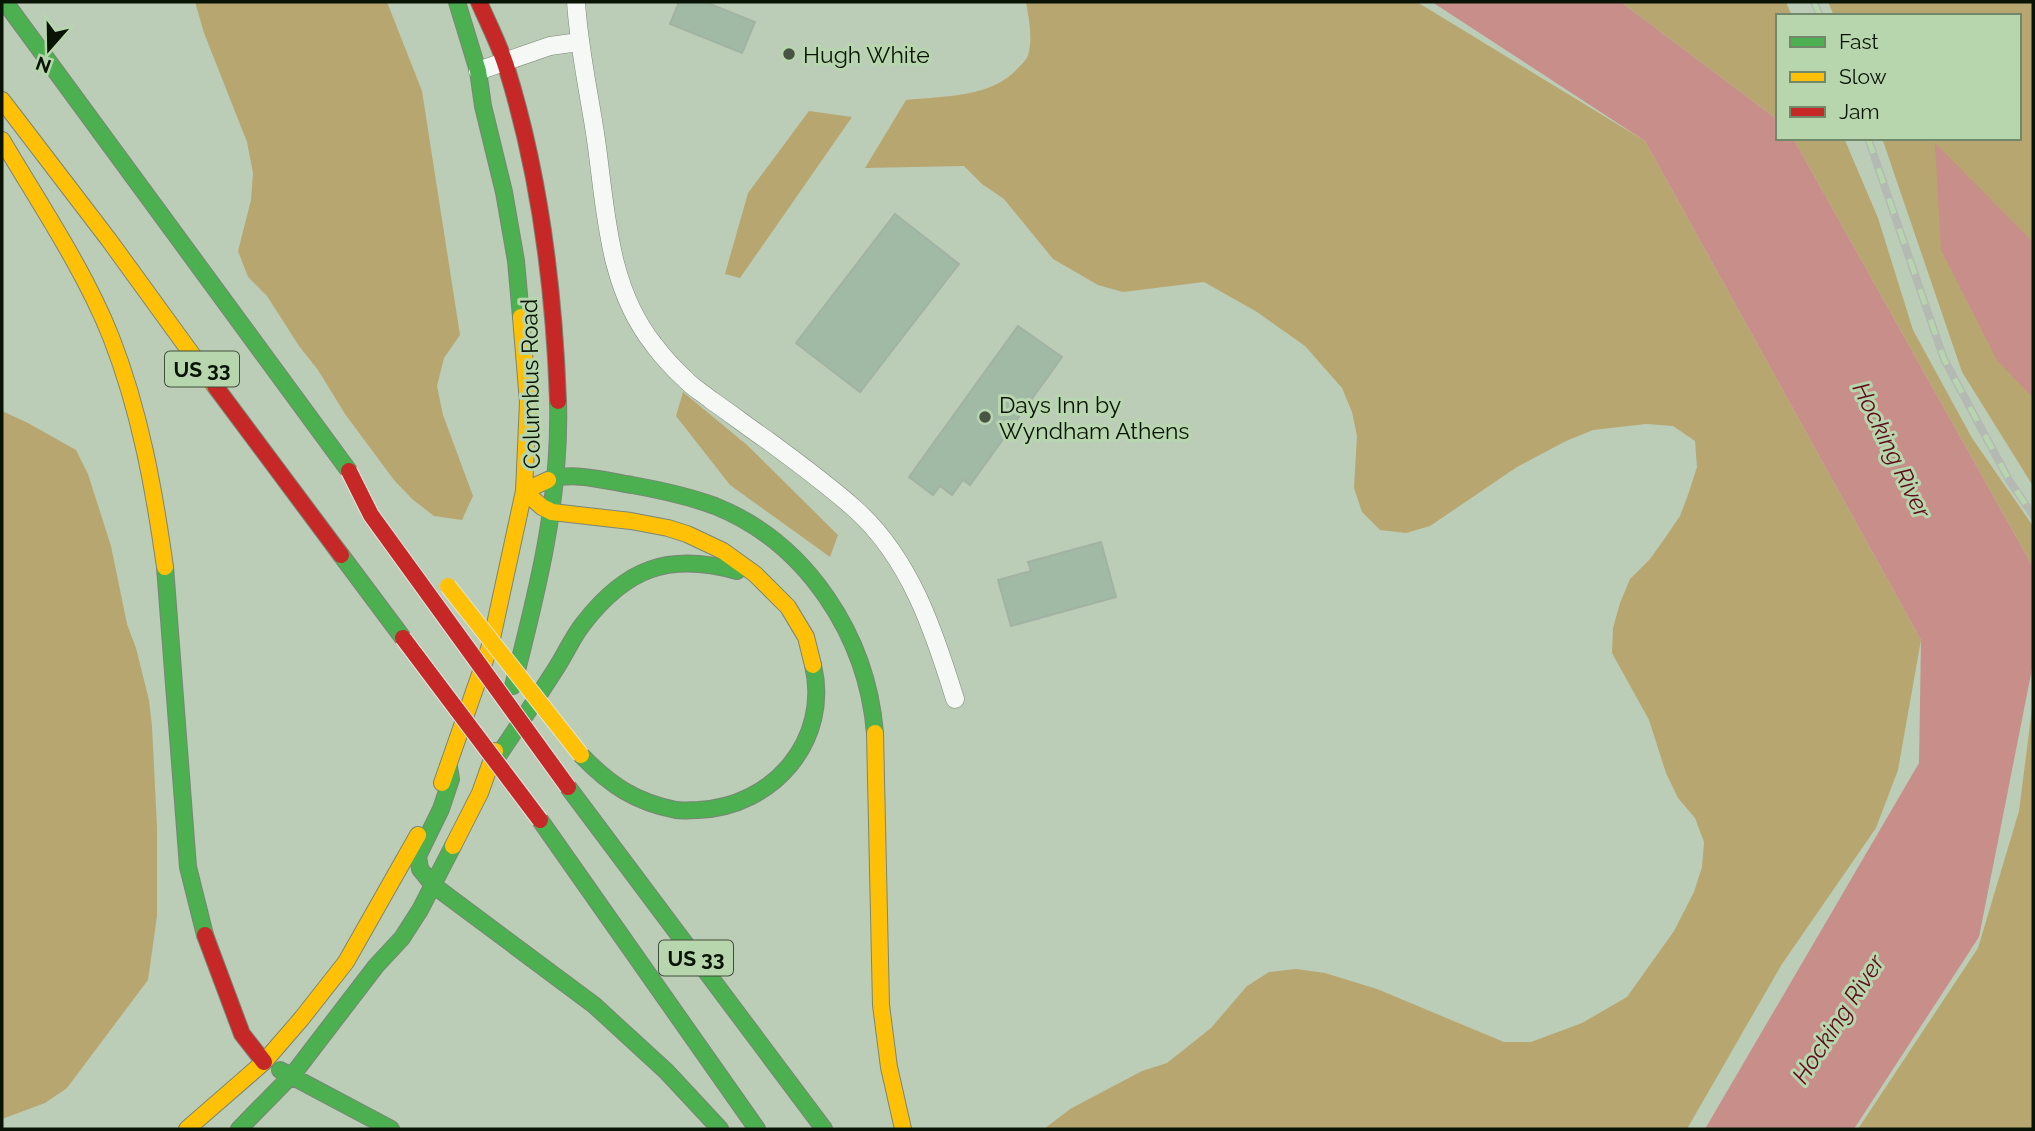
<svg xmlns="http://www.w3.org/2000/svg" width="2035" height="1131" viewBox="0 0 2035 1131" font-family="Raleway,sans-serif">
<rect width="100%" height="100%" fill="#bccdb7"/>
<path fill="#b8a670" d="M195,2H387L422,91L460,335L444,358L437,386L443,415L473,496L462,520L434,516L412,499L394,480L345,414L318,370L299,346L267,296L248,277L238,251L251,200L253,173L247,142L204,33Z
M1026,2H1417L1645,141L1921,640L1898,770L1876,828L1782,964L1687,1129H1044L1070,1109L1142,1071L1167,1063L1211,1028L1247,986L1269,972L1296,969L1325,973L1377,989L1504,1042H1531L1582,1023L1627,997L1674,931L1694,892L1702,867L1704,842L1695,818L1678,798L1666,773L1649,720L1612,653L1613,628L1620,603L1630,579L1650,559L1665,538L1680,516L1689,492L1697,467L1695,441L1673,426L1646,424L1593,430L1566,441L1517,467L1430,526L1406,533L1380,530L1362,512L1354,488L1357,436L1352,412L1342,388L1305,346L1257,312L1204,282L1123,292L1098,285L1053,259L1004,199L982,184L964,166L865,168L906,100C942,96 992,98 1018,68C1022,64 1026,60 1028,56C1033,38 1029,19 1026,2Z
M1621,2H1786L1792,16H1778V120Z
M1828,2H2033V486L1962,372L1882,138H2019V16H1834Z
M809,111L852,117L740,278L725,274L748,193Z
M1793,138H1844L1878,218L1913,330L1972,438L2033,526V567Z
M683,392L747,445L838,535L830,557L730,485L676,416Z
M2,411L28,423L76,450L88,474L111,546L127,624L136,648L149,700L152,726L157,827V916L148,980L67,1088L45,1103L2,1119Z
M2033,701V1129H1858L1978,948L2019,811Z"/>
<path fill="#c88e8a" d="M1432,2H1621L1778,120V138H1793L2033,567V664L1979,937L1854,1129H1705L1919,763L1921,640L1645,141Z
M1935,143L2033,242V398L1997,360L1941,250Z"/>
<path fill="#a1baa6" stroke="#a2b3a4" stroke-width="2" d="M679,2H705L755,22L742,53L670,24Z
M895,214L959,264L860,392L796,343Z
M1018,326L1062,357L970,485L963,480L952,495L940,486L933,495L909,477Z
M1101,542L1116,597L1011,626L998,580L1031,571L1028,562Z"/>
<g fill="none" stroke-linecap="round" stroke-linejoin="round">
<defs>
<path id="street" d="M576,2C579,48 588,88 595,133C606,205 606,285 654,345C663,357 675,370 686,380C693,388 703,393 711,400C730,413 748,427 767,440C797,462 827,484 855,509C910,558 934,631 955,699
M478,71L550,46L579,42"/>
<path id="fast" d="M5,2L349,471
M457,2L478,71L483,106L504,192L516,261L521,317
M548,480C574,471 606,481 632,485C660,490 688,496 715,506C807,543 867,636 875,733
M341,555L403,638
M165,567L188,867L205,935
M513,686C537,593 561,498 558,401
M581,755C610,785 635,802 676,810C683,811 691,810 698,810C773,807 831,740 813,665
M449,767L451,779L441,809L418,856L420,869L433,885L594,1005L666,1071L720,1129
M490,768C512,735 534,703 555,670C565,655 572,638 583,624C626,568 669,552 737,571
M568,787L824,1129
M540,820L757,1129
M280,1070L391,1129
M239,1129L294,1073L376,966L402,938L420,910L453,846"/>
<path id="slow" d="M2,100L109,240L215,386
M2,140C39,203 84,269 111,337C140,411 154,489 165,567
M548,480L524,491L542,507L552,512L631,521L668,528L687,534L723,551L755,574L788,607L806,637L813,665
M875,733L881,1005L889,1067L903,1129
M442,783L491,643L524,491L528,402L521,317
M453,846L480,793L495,751
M187,1129L264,1062L302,1018L346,962L418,835"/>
<path id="jam" d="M479,2C488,23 499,44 506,66C540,174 554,288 558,401
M215,386L341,555
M205,935L242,1034L264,1062"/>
</defs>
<use href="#street" stroke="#798675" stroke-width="19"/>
<use href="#fast" stroke="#798675" stroke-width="18"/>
<use href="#slow" stroke="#798675" stroke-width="18"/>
<use href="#jam" stroke="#798675" stroke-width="18"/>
<use href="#street" stroke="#f5f8f4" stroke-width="18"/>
<use href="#fast" stroke="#4caf50" stroke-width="16"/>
<use href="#slow" stroke="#ffc107" stroke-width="16"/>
<use href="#jam" stroke="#c62828" stroke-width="16"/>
<defs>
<path id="rail" d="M1814,2L1820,16
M1868,138L1944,359L2009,480L2033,515"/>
</defs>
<use href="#rail" stroke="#b5b9b4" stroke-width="8"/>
<use href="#rail" stroke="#b8d6ae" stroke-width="5" stroke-dasharray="16" stroke-linecap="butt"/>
<defs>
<path id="slow-bridge" d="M448,586L581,755"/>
<path id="jam-bridge" d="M349,471L371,515L568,787
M403,638L540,820"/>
</defs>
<use href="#slow-bridge" stroke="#e1e8df" stroke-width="18" stroke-linecap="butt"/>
<use href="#jam-bridge" stroke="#e1e8df" stroke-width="18" stroke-linecap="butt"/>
<use href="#slow-bridge" stroke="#ffc107" stroke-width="16"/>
<use href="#jam-bridge" stroke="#c62828" stroke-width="16"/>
</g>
<g fill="#485544" stroke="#b8d6ae" stroke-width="2.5">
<circle cx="789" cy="54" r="7"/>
<circle cx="985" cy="417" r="7"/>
</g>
<g text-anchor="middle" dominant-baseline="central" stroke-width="6" stroke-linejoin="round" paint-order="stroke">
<g fill="#b8d6ae" stroke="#3e4e38" stroke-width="2">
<rect x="165" y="351.5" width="74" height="35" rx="5"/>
<rect x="659" y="940.5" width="74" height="35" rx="5"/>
</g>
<g font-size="21" font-weight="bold" fill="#0a1406">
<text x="202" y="369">US 33</text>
<text x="696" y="958">US 33</text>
</g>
<g font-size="23" fill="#0a1406" stroke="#b8d6ae" text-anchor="start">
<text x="803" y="54">Hugh White</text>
<text x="999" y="404">Days Inn by<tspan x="999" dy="26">Wyndham Athens</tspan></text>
</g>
<g font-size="23" fill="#0a1406" stroke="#b8d6ae">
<text transform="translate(530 384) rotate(-91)">Columbus Road</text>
</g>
<g font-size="24" font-style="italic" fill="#600d1b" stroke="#b8d6ae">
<text transform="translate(1892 450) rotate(64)">Hocking River</text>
<text transform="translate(1838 1019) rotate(-57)">Hocking River</text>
</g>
</g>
<rect width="2035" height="1131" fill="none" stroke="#0a1406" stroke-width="7"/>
<rect x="1776" y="14" width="245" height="126" fill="#b8d6ae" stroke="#72886b" stroke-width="2"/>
<rect x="1790" y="37" width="35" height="10" fill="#4caf50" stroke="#72886b" stroke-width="2"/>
<text x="1839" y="49" font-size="21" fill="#0a1406">Fast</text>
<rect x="1790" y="72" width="35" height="10" fill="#ffc107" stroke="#72886b" stroke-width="2"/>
<text x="1839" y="84" font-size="21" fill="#0a1406">Slow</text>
<rect x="1790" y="107" width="35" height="10" fill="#c62828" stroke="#72886b" stroke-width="2"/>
<text x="1839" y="119" font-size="21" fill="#0a1406">Jam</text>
<g transform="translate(49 49) rotate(200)" stroke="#b8d6ae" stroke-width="5" paint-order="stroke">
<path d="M0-5L12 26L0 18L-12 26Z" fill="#0a1406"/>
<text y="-10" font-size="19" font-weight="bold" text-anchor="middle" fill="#0a1406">N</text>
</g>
</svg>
